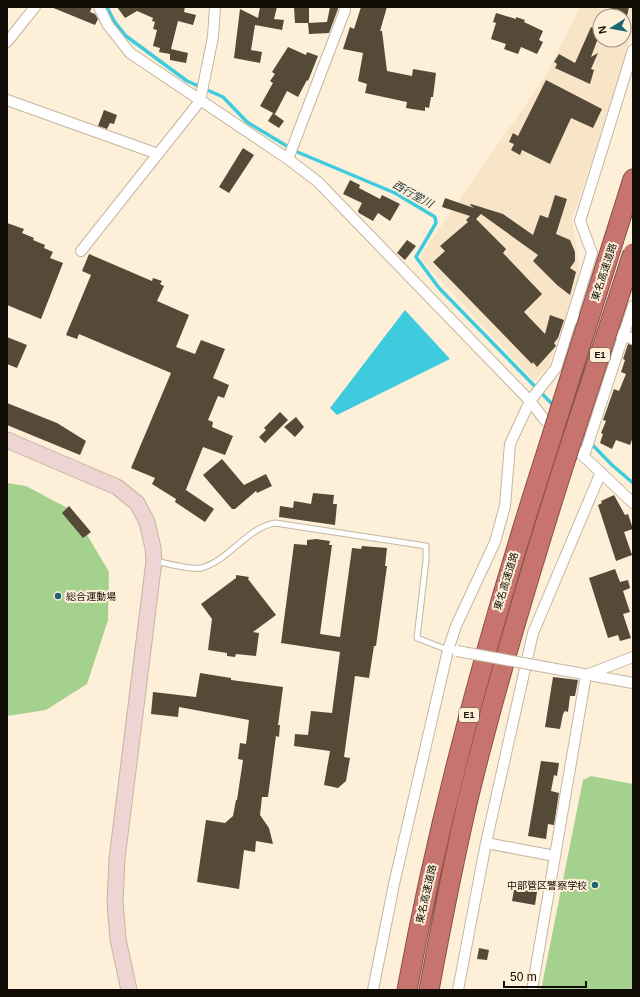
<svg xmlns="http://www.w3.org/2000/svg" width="640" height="997" viewBox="0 0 640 997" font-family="Helvetica,'Noto Sans JP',sans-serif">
<rect width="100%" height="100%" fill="#feefd9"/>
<path fill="#f8e5c8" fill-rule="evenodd" d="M580,7H633V28L609,110L572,219L579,265L577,283L549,366L534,381L421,259V255L544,78ZM600,16H624V40H600Z"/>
<path fill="#a4d18d" d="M7,483L26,486L73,511L109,572L108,620L87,684L46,710L7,716Z
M591,776L633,784V990H541L583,780Z"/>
<path fill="#3ecbde" d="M405,310L450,359L337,415L330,408Z"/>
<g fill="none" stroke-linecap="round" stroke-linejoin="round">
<path stroke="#3ecbde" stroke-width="3.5" d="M107,7L114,21L126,36L187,81L223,97L247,122L295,151L395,193L435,217L436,223L416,257L439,288L554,406
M581,433L612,465L633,483"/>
</g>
<path fill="#554937" d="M51,7H92L90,12L95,14L98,19L95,25Z
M117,7H185L184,12L196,15L193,25L178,21L171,49L188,53L186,63L170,60V54L159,52L160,48L153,46L157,30L153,29L155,22L152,21L153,18L137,11L125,18Z
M260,7H277L274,19L284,20L282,30L255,25L251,50L262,52L260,63L234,58L240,9L258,18Z
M294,7H309V23H295Z
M330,7H338V9L329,33L309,34L308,23L327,22Z
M361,7H387L380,31H382L387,71L412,76L413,69L436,73L433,97H431L429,108L425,107V111L406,108L407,102L365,93L367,84L358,81L363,53L343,49L350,27L354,29Z
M611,7H629L627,16L609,14Z
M496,13L516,19V17L525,20L524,22L543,31L539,40L543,42L537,54L521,47L518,54L504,49L506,44L491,39L496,23L493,22Z
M591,27L600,32V33L591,57L598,53L591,69L594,70L590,84L555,68L557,64L554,62L559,54L575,63Z
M288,47L306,55L307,52L318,56L308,81L307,80L298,97L287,91L275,114L260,106L273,83L270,81L275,74L272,72Z
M546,80L602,109L593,128L571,118L550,164L522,150L520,155L511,150L514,144L509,142L513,133L518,136Z
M104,110L117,115L114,124L110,123L107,129L98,126Z
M273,113L284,121L279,128L268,121Z
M243,148L254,155L229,193L219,187Z
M350,180L360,185L359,188L380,199L382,195L400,204L390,221L378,213L373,221L359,213L358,211L362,203L343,194Z
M555,195L567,199L556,234L570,240L575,252V261L570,268L576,272L570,295L557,285L533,261L538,255L481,214L476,219L506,249L503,253L542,294L524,312L545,334L550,315L564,320L558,338L554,343L556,346L537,367L533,362L532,364L433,262L445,251L440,246L468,222L466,220L470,216L442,207L445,198L474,208L470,205L471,204L503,214L533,235L540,215L548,218Z
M7,223L24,229L22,233L34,238L33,240L45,245L44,248L53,252L50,258L63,263L41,319L7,305Z
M407,240L416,246L405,260L397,253Z
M89,254L152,281L153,278L162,281L160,284L164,286L157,301L189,315L176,347L195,354L201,340L225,349L213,378L229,385L224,398L218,396L208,420L213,422L212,427L233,436L225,455L203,447L185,492L186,490L214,509L205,522L175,502L176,499L152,484L155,478L131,468L171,373L79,334L77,339L66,335L91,275L82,271Z
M7,337L27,345L17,368L7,364Z
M628,344L633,345V437L630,445L616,440L612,449L600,443L603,434L601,433L606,421L603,420L614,389L619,391L626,374L621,372L625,360L623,359Z
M7,403L57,423L86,441L80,455L7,425Z
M280,412L288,420L265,443L259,437L266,430L264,428Z
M296,417L304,427L295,437L284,427Z
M222,459L244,485L266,474L272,486L257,493L256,491L235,509H232L203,475Z
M313,493L334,495L333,504H337L335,525L279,517L280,506L293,508L294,501L311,504Z
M614,495L625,515L628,514L633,529L624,532L632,555L616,561L598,505L602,503L601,501Z
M69,506L91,532L83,538L62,513Z
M316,539L330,541L329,545H332L320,634L340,637L352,548L361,549L362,546L387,548L385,566H387L376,646H374L369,678L355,676L344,757L350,758L346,781L338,788L324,785L330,751L294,746L295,734L308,735L311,711L332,713L340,652L281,643L294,544L307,545V540Z
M615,569L620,582L628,580L630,588L623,591L630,612L623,614L631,638L620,641L618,635L608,638L589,578Z
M236,575L249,577L248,579L276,615L253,632L259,633L256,656L236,654L235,657L227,656V653L208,650L212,619L201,604L236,578Z
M200,673L231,678V680L283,687L278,725H280L279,737L276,736L268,797H262L260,815L269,828L273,844L256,841L255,852L244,850L239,889L197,882L206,820L225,823L233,816L236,800H237L243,760L238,759L240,743L246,744L249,720L179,707L178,717L151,714L153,692L196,697Z
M553,677L578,680L575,696H570L568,712L565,711L563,714L560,729L545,727Z
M541,761L559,763L557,776L554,775L551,791L559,793L554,825L548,824L546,839L528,836Z
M517,889L537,892L535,905L512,901L514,890H516Z
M479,948L489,950L487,960L477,959Z"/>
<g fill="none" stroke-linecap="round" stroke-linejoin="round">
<defs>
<path id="lane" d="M155,561C164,563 193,570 201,568C229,561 246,528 275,523L426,546V560L417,638L448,650"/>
<path id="street" d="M99,7L108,25L130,53L288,159L318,182L530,401L544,419L633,503
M7,42L35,7
M7,100L158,154
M288,159L345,10V7
M81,251L200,101L213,37L215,7
M572,317L633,339
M584,456L633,306
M534,665L633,683
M586,675L633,657
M486,843L555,856
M373,990L394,884L448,650L456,626L495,542L505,506L510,444L530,401L556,368L592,253L580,221L633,50
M458,990L486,843L533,633L601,472
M532,990L586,675"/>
<path id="secondary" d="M7,440L117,487L137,503L147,522L153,548L154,561L117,859L115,902L118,939L129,990"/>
<path id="highway" d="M614,239L633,179
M407,990C441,805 491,624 549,445
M429,990C442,921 455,851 472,783C499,674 532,565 566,458"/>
</defs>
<use href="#lane" stroke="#c4b6a1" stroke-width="7"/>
<use href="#street" stroke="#c4b6a1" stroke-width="12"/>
<use href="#secondary" stroke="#c4b6a1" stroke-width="17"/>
<use href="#highway" stroke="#875049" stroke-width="21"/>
<use href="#lane" stroke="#fff" stroke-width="5"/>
<use href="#street" stroke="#fff" stroke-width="10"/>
<use href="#secondary" stroke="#eed5d4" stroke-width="15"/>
<use href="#highway" stroke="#c7746e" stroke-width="19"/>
<defs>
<path id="street-bridge" d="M457,651L534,665"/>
<path id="highway-bridge" d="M549,445L614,239
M566,458L633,253"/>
</defs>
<use href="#street-bridge" stroke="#c4b6a1" stroke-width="12" stroke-linecap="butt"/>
<use href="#highway-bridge" stroke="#875049" stroke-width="21" stroke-linecap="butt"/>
<use href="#street-bridge" stroke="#fff" stroke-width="10"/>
<use href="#highway-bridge" stroke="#c7746e" stroke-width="19"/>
</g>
<g fill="#1f6675" stroke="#feefd9" stroke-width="1.5">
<circle cx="58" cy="596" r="4"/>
<circle cx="595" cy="885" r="4"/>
</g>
<g text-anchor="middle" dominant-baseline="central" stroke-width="4" stroke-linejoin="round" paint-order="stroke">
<g fill="#feefd9" stroke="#585045" stroke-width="1">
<rect x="590" y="348" width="20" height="14" rx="3"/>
<rect x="459" y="708" width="20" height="14" rx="3"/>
</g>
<g font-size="9" font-weight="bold" fill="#110c05">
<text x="600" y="355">E1</text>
<text x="469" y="715">E1</text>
</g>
<g font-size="10" fill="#110c05" stroke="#feefd9">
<text transform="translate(604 272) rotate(-72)">東名高速道路</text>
<text transform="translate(506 581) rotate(-73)">東名高速道路</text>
<text transform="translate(426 894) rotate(-77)">東名高速道路</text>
</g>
<g font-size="10" fill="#110c05" stroke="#feefd9" text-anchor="start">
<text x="66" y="596">総合運動場</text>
<text x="587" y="885" text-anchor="end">中部管区警察学校</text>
</g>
<g font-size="11" font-style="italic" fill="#233b3e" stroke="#feefd9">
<text transform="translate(413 194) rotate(29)">西行堂川</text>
</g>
</g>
<rect width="640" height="997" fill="none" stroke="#110c05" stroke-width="16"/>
<g transform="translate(612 28) rotate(259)"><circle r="19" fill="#feefd9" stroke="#9f9484"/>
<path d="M0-3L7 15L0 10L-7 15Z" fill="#1f6675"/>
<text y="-6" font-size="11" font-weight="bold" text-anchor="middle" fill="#110c05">N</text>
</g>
<path d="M504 981v6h82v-6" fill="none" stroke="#110c05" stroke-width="2"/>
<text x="510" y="981" font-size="12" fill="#110c05" stroke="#feefd9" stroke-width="3" paint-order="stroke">50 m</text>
</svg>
